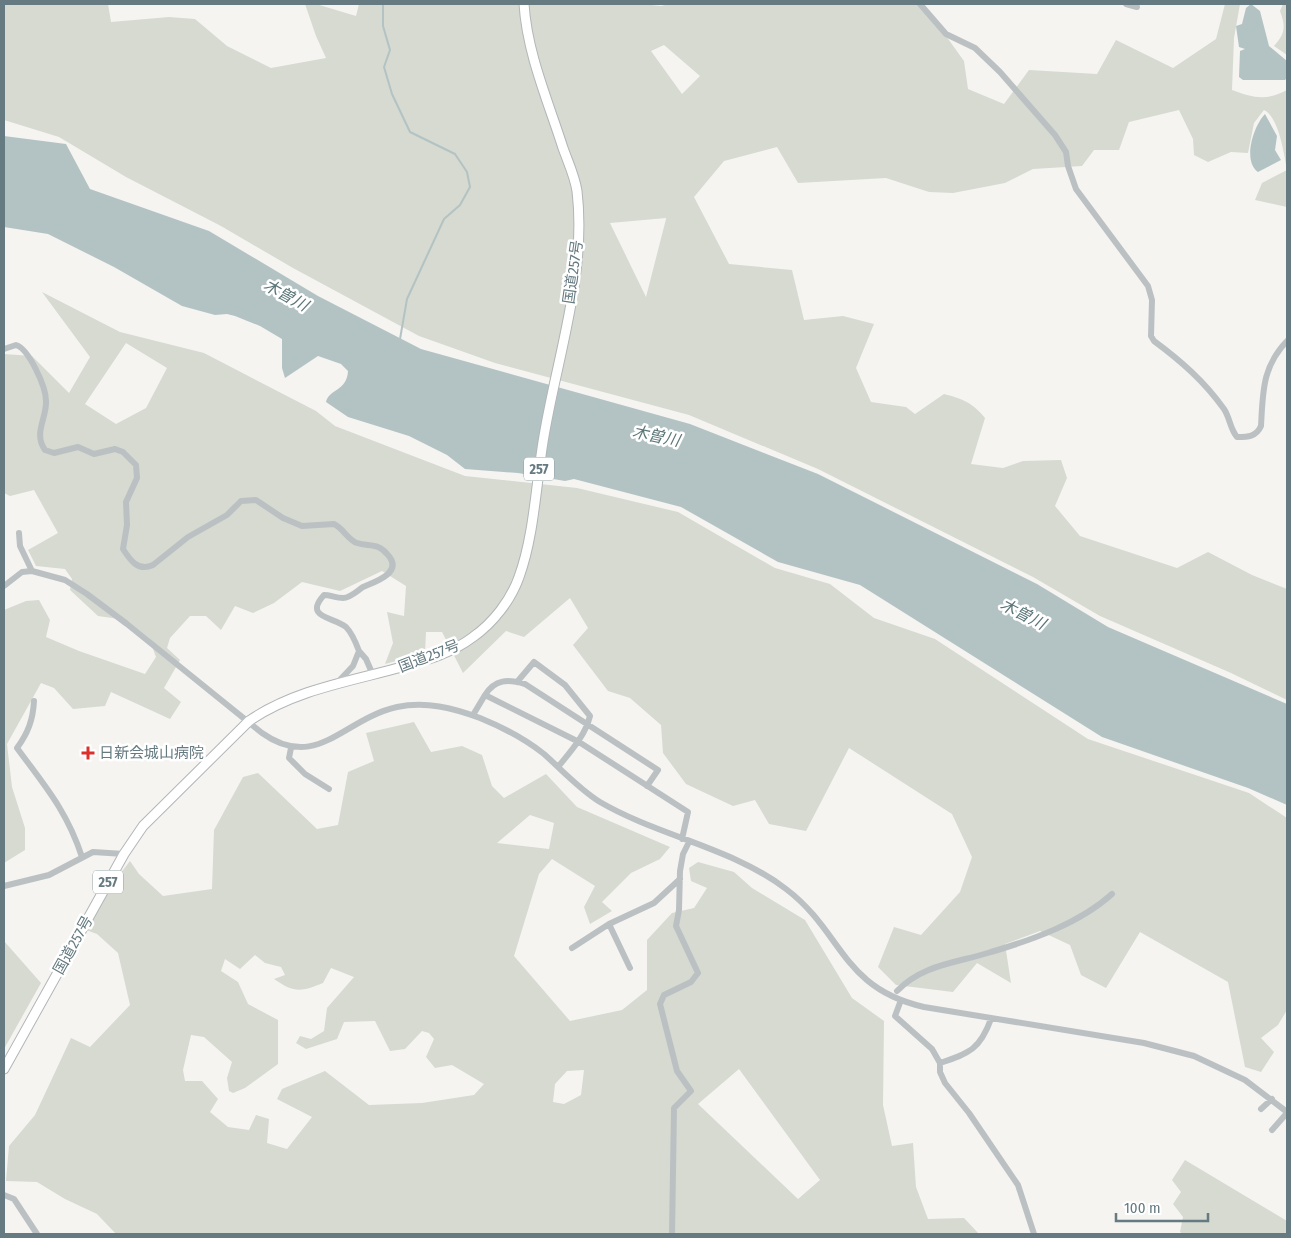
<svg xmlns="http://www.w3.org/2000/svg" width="1291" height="1238" viewBox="0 0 1291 1238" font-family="'Fira Sans Condensed','Noto Sans JP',sans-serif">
<rect width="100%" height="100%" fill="#f5f4f1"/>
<path fill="#d6dad1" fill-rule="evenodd" d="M4,4H108L111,22L169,17L195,19L227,46L271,68L326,58L316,36L305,4H316L356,16L359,4H642L661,6L669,4H923L964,61L968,89L1004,104L1029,70L1097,74L1116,40L1173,68L1216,39L1225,4H1240L1234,38L1232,90C1254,98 1266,101 1287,90V207L1255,200L1262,183L1287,170C1284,154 1279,117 1264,110L1254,123L1248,153L1231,152L1208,162L1194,155L1193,139L1179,110L1129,122L1119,150H1094L1082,166L1033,169L1005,183L953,193L929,192L886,178L798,183L777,147L724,161L694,197L729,264L792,270L804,320L843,316L874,324L856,368L871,402L906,407L915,414L944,394C963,399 973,403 985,418L971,464L1003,468L1023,461L1061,460L1067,478L1055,506L1080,536L1177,568L1208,552L1252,575L1287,589V700L1231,673L1100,616L1033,577L818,469L689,415L495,363L419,336L293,268L221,226L126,177L59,137L4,120ZM664,45L700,76L682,94L651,51ZM666,218V219L646,297L610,223Z
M1283,4H1287V55L1274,46C1285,34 1286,27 1280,11Z
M42,292L120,332L204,353L316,411L335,426L465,476L577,488L678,512L775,568L830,584L874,618L935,639L1088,739L1249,793L1287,818V1010L1278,1025L1261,1038L1274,1052L1261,1072L1245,1067L1228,982L1140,932L1106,988L1081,975L1070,945L1040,931L1005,944L1011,983L977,963L953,992L896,985L878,967L894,927L921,935L960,892L972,857L952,814L849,748L806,831L769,824L755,800L733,806L686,784L663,753L661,725L630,698L608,691L573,645L588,628L570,598L524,637L506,631L463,673L442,632H426L425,653L385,664L393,643L387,612L404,616L406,586L382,571L340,591L302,582L274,603L253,613L235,606L221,630L206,616H190L170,638L167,648L180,660L164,688L181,702L170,719L111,692L105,706L73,709L54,688L41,683L7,744L12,787L25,828V850L4,863V610L26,601L39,600L50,620L46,637L79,651L145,674L156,657L149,638L126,620L98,616L70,590L72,579L65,569L36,566L28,550L58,533L34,490L10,496L4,493V354L32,356L69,393L90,357ZM126,343L167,368L146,408L116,424L85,404Z
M414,722L431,752L462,746L482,755L492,786L504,798L546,774L577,807L670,847L660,859L631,873L602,902L612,911L590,924L584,907L595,886L552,859L539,874L514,956L570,1021L622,1010L647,990V940L672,913L694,908L707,888L691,881L689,868L698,862L734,872L752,888L805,920L852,998L884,1021L883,1105L892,1146L913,1143L916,1187L928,1219L964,1218L979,1234H116L97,1214L65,1199L37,1182L6,1181L9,1146L35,1115L71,1038L90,1047L130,1005L118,953L97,934L86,930L107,891L130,861L139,874L163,896L212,889L214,830L243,777L258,773L317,829L338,825L348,772L374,761L366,733ZM530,815L554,823L549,849L497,843ZM255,955L265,963L281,967L285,975L274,979C294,993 301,992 323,983L331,968L354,977L327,1008L324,1031L311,1039L300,1036L296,1043L306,1049L337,1039L344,1022L375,1021L390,1051L405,1049L422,1031L429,1033L434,1039L426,1057L435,1068L452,1065L484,1084L474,1095L422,1103L369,1105L325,1071L282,1089L277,1099L312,1117L287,1149L267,1143L269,1119L256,1115L249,1130L228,1127L210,1112L218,1099L202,1081H185L183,1070L191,1035L204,1037L232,1062L227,1078L229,1091L233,1093L245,1088L278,1064V1020L248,1004L238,982L221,971L225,959L240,969ZM739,1069L820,1180L798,1199L698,1104ZM584,1070L581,1095L564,1104L553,1102L555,1084L567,1071Z
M4,941L41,983L4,1049Z
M1185,1160L1287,1221V1234H1183L1180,1232L1183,1217L1173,1204L1181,1192L1172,1180Z"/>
<path fill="#b3c3c4" d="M1251,4L1260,11L1269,46L1287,61V78L1285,80H1243L1239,77L1240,51L1245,49L1239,47L1236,26L1242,24L1246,8Z
M1265,114L1277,136L1275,150L1281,160L1258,172C1242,161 1254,125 1265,114Z
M4,136L66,144L90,189L209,231L318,296L421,349L690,424L818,474L1037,584L1108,627L1287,704V805L1248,788L1102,737L860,585L778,562L681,507L574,479L565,481L518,473L465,469L447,455L409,436L348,417L326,402C329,389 347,391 348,371L341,364L318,356L285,378L282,368V339L260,326L235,316L227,314L215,315L182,306L114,267L48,234L4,227Z"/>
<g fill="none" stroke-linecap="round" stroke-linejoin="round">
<path stroke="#b3c3c4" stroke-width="2" d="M383,4V26L390,50L384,67L392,94L410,132L455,154L467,172L470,187L460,205L444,219L407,299L400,339"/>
<defs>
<path id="highway" d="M4,1069L124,854L143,826L249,721C294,690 351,681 402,667C427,660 452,653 473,637C493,623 511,600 519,577C534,536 536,485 543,442C556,360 587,275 577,191C575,177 568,162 563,148C548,101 527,53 524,4"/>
</defs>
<use href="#highway" stroke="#b1b6b8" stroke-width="11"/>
<path stroke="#bbc1c3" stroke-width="6" d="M920,4L946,34L975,48L1000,72L1055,135L1066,152L1068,166L1076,189L1148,286L1152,300L1151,336L1154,341C1181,361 1204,381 1224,409C1230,418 1230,429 1237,437C1248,437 1256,437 1261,426C1263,392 1262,367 1287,341
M1126,4L1137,7
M4,349L16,345C29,349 46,387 46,401C47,418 33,433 45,450L54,453L78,447L94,454L115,449L123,452L136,465L137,478L126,502L127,525L123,549C130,560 138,572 153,565L188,537L227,515L241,501L256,500L283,518L302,526L334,524C343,528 348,540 357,543C369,547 378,542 388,555C404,573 374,582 363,587C357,591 350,598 343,598C336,598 330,595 324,595C303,618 334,617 346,627C352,633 356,643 359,651L353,666L335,685
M19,533L20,546L32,571
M4,586L22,572L32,571L65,580L87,594L127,624L262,733C317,772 343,719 397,707C426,701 453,708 480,718C502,727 525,739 544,754C562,770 579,789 600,802C658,836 733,848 786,889C843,932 841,988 924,1007L1144,1043L1194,1056L1245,1080L1287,1112
M359,651L366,659L373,675
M517,682L534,662L565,685L590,716C585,736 571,751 558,767
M485,695C495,679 508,679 525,684L658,770L647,786
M34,701C33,720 28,733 17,748C45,786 67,811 82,857
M473,715L485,695L579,742L688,812L682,839
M291,748L289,758L305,774L329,789
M4,886L49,875L93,852L124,854
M609,924L630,968
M572,948L609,924L654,903L680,879
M897,991C923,964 957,963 991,952C1032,940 1080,923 1112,894
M901,1000L895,1016L932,1049L940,1063V1072L945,1083L969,1113L1018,1185L1034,1234
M940,1063C970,1053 980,1049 991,1019
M1261,1109L1272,1099
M1272,1130L1287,1113
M4,1195L14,1199L37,1234
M672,1234L674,1108L691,1091L677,1071L660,1004L664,995L691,982L698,973L676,926L679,910L680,871L683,854L689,842"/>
<use href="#highway" stroke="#fff" stroke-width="9"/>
</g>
<path fill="#dc312b" stroke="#fff" stroke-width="2" d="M85.5 745.5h5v5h5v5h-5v5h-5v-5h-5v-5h5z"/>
<g text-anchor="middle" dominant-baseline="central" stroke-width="5" stroke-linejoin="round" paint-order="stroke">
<g fill="#fff" stroke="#93a2a7" stroke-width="1">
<rect x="524" y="457.5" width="30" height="23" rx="4"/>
<rect x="93" y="870.5" width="30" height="23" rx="4"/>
</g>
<g font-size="14" font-weight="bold" fill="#657a81">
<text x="539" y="469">257</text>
<text x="108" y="882">257</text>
</g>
<g font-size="15" fill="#657a81" stroke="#fff">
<text transform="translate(573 272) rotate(-82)">国道257号</text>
<text transform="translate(429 656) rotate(-21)">国道257号</text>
<text transform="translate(73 945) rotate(-61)">国道257号</text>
</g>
<g font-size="15" fill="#657a81" stroke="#fff" text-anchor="start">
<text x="99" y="753">日新会城山病院</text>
</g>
<g font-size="16" font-style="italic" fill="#5c7678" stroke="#fff">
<text transform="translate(286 295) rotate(29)">木曽川</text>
<text transform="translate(656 436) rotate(12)">木曽川</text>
<text transform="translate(1023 614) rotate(27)">木曽川</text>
</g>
</g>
<rect width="1291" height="1238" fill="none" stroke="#657a81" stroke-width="10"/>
<path d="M1116 1213v8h92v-8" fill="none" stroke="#657a81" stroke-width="2.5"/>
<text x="1124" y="1213" font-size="15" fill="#657a81" stroke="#ffffff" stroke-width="4" paint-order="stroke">100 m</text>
</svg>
